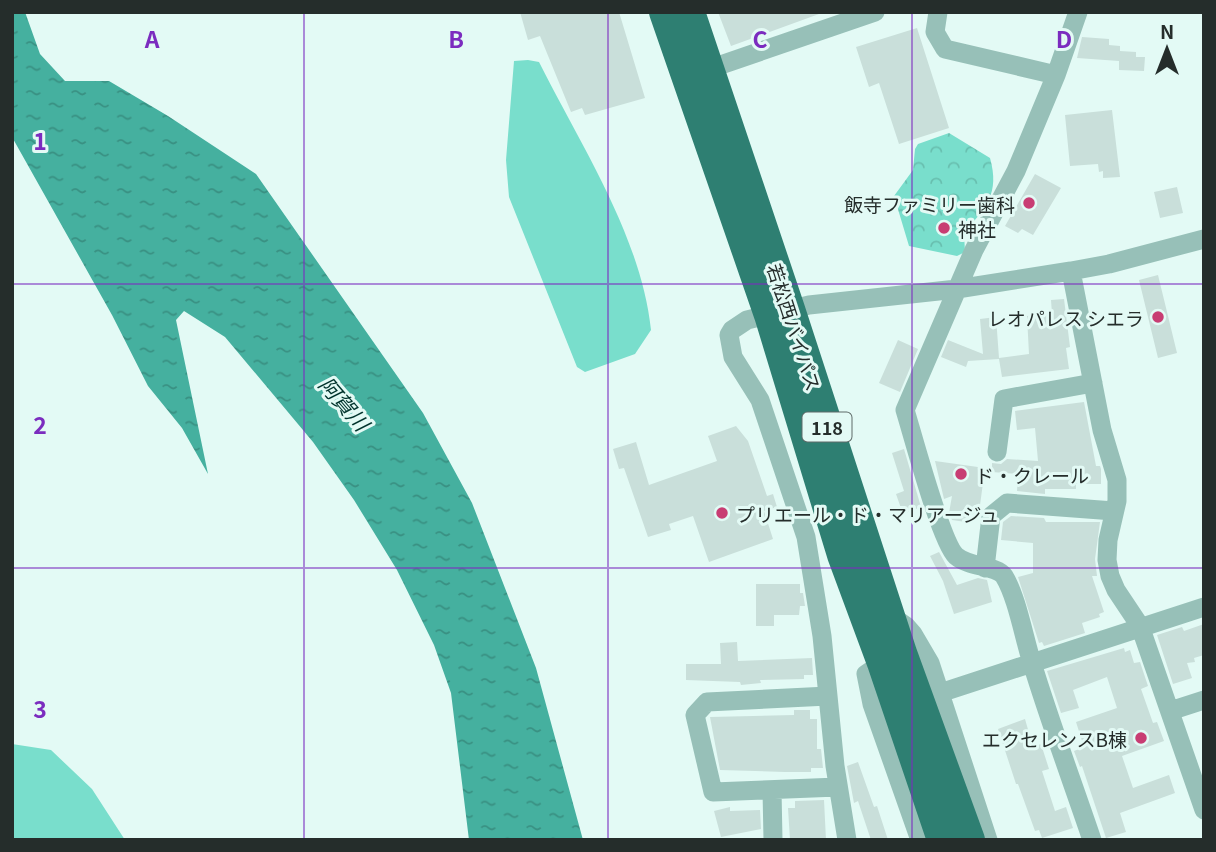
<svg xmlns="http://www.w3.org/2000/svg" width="1216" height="852" viewBox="0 0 1216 852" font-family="Georgia,'Noto Sans JP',serif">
<defs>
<pattern id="forest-crowns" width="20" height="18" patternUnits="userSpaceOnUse" patternTransform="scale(1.75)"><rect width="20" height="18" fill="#79decc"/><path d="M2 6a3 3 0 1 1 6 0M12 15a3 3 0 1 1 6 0" fill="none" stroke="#68bfaf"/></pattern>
<pattern id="water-ripples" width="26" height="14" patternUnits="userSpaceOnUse" patternTransform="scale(1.75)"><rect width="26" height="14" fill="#45b09f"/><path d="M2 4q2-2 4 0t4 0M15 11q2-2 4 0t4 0" fill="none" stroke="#399082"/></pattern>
</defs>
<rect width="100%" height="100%" fill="#e3faf5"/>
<path fill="#79decc" d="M528,60L539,62C581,146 641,236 651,330L635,354L585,372L577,367L509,197L506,160L514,61Z
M12,744L51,750L92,789L125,840H12Z"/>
<path fill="url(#forest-crowns)" d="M949,133L990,158C1000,194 986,207 964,233L965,252L957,256L909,246L894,196L913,170L915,149L918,144Z"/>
<path fill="url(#water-ripples)" d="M12,12H25L40,54L65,81H109L168,116L256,174L423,413L472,503L536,668L583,840H469L451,693L434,645L397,570L354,500L313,442L225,337L184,311L176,320L208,474L182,428L148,386L112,315L12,137Z"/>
<path fill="#c9dfda" d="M520,12H619L645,98L585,115L582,108L571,112L540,36L528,40Z
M718,12H819V14L731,46Z
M917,28L949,128L899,144L879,83L869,87L856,47Z
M1082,37L1109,39V45L1120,46V51L1136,52V57H1145L1144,71L1119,70V61L1077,58Z
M1112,110L1120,177L1103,178V171L1099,172L1098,164L1070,166L1065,115Z
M1035,174L1061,188L1033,235L1022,229L1018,233L1005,226Z
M1177,187L1183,213L1160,218L1154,192Z
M1158,275L1177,353L1158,358L1139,280Z
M1064,299L1070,347L1066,348L1069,369L1002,377L999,359L968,361L966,367L941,357L948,340L983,354L980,319L996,317L999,358L1029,354L1027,316L1052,314L1051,300Z
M898,340L918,349L900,392L879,383Z
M1084,402L1096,466H1100L1101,469V484H1076V489H1045V494L1017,491L1018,474L992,472V463L1001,464L1007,459L1038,461L1035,428L1017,430L1015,411Z
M736,426L748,441L767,496L773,494L777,507L764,511L773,539L709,562L693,516L669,524L671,530L648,537L624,468L619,469L613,449L636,442L649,485L717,461L708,436Z
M904,449L921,507L903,514L896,494L904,491L892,453Z
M935,461L985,468L978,520L967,518L966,522L952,520L949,513L952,496L944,499Z
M1011,516L1044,518L1046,522H1100L1095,559L1097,576H1092L1104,612L1099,614L1100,617L1082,623L1085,633L1044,646L1042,642L1039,643L1018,577L1033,573V543L1001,540L1003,522Z
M939,552L957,585L978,578L987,580L992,602L954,614L943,581L930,556Z
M756,584H800V593H803L805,606H800L799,615H774V626H756Z
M1204,624V655L1194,658L1195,662L1187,663L1192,678L1173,684L1157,635L1182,627L1184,631Z
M737,642L738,661L812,658L813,675H804V679L760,680L761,683L741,685L740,682L686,680V664H721L720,643Z
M1124,648L1125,652L1130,650L1134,663L1140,662L1148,686L1141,689L1153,723L1157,722L1164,741L1122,756L1133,788L1169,775L1175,793L1120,813L1126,832L1106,838L1082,766L1080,767L1074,751L1084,747L1076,722L1117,708L1107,677L1073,690L1079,708L1061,713L1047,671Z
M794,710H810V719H817V749H821L823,768H811V772H785L720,770L710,717L794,715Z
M1025,719L1033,747L1041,744L1049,769L1042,771L1055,811L1066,807L1073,828L1042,838L1039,830L1035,831L1018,784H1016L998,729Z
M858,762L874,807L877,806L888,840H871L858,801L854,803L847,766Z
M824,800L826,840H790L788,808H795V801Z
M730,807V811L760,810L761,829L721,837L714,811Z"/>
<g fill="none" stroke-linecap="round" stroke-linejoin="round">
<path stroke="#97c0b8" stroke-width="19" d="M938,12L935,32L945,49L1056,75
M1078,12L1056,75L1016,171L974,250L905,410C913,436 941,542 956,556C970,568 996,565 1004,576C1017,597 1024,638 1032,663C1050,722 1072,781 1092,840
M709,69L875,12
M1071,271L1102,430L1117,480V501L1108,540L1107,560L1110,576L1116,590L1140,626L1204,810
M997,452L1004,399L1093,383
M985,568L991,516L1007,503L1114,511
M890,615L906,626L913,634L930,663L988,840
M882,663L866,674L872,704L920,840
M940,693L1204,607
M828,696L707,702L695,715L713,792L838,787
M1170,711L1204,700
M772,790L773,840
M847,840L835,766L822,636L806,537L760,400L733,357L729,335L732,330L747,320L809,305L957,289L1071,271L1109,264L1204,239"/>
<path stroke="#2e7f72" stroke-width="30" d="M664,12L769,315L842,555L882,663L942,840
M690,12L790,309L902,653L970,840"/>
</g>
<path fill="none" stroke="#7b2cbf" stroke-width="2" stroke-opacity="0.55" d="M304,12V840M608,12V840M912,12V840M12,284H1204M12,568H1204"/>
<g fill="#c83d73" stroke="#e3faf5" stroke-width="2.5">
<circle cx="1029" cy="203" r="7"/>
<circle cx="944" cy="228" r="7"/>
<circle cx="1158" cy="317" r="7"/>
<circle cx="961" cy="474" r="7"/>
<circle cx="722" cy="513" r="7"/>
<circle cx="1141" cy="738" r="7"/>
</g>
<g text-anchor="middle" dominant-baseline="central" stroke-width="6" stroke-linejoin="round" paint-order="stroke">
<rect fill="#e3faf5" stroke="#5e6a68" stroke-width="2" x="802.5" y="412.5" width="49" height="29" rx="5"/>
<g font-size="18" font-weight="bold" fill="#252d2b">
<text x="827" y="427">118</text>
</g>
<g font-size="19" fill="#252d2b" stroke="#e3faf5" text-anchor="end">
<text x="1015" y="203">飯寺ファミリー歯科</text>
<text x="958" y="228" text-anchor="start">神社</text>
<text x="1144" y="317">レオパレス シエラ</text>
<text x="975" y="474" text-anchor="start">ド・クレール</text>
<text x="736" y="513" text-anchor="start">プリエール・ド・マリアージュ</text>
<text x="1127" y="738">エクセレンスB棟</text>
</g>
<g font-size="19" fill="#252d2b" stroke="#e3faf5">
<text transform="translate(795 327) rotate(72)">若松西バイパス</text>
</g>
<g font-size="21" font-style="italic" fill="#00332c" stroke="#e3faf5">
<text transform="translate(345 403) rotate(49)">阿賀川</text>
</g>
</g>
<g font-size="23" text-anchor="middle" font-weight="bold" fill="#7b2cbf" stroke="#e3faf5" stroke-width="6" stroke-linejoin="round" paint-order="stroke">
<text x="152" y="48">A</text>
<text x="456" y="48">B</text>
<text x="760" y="48">C</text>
<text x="1064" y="48">D</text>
<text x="40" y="150">1</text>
<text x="40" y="434">2</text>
<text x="40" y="718">3</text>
</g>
<rect width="1216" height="852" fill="none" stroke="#252d2b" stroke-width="28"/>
<g transform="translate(1167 49)" stroke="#e3faf5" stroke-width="5" paint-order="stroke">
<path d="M0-5L12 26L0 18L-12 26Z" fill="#252d2b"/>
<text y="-10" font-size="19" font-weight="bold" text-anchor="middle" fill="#252d2b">N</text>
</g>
</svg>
